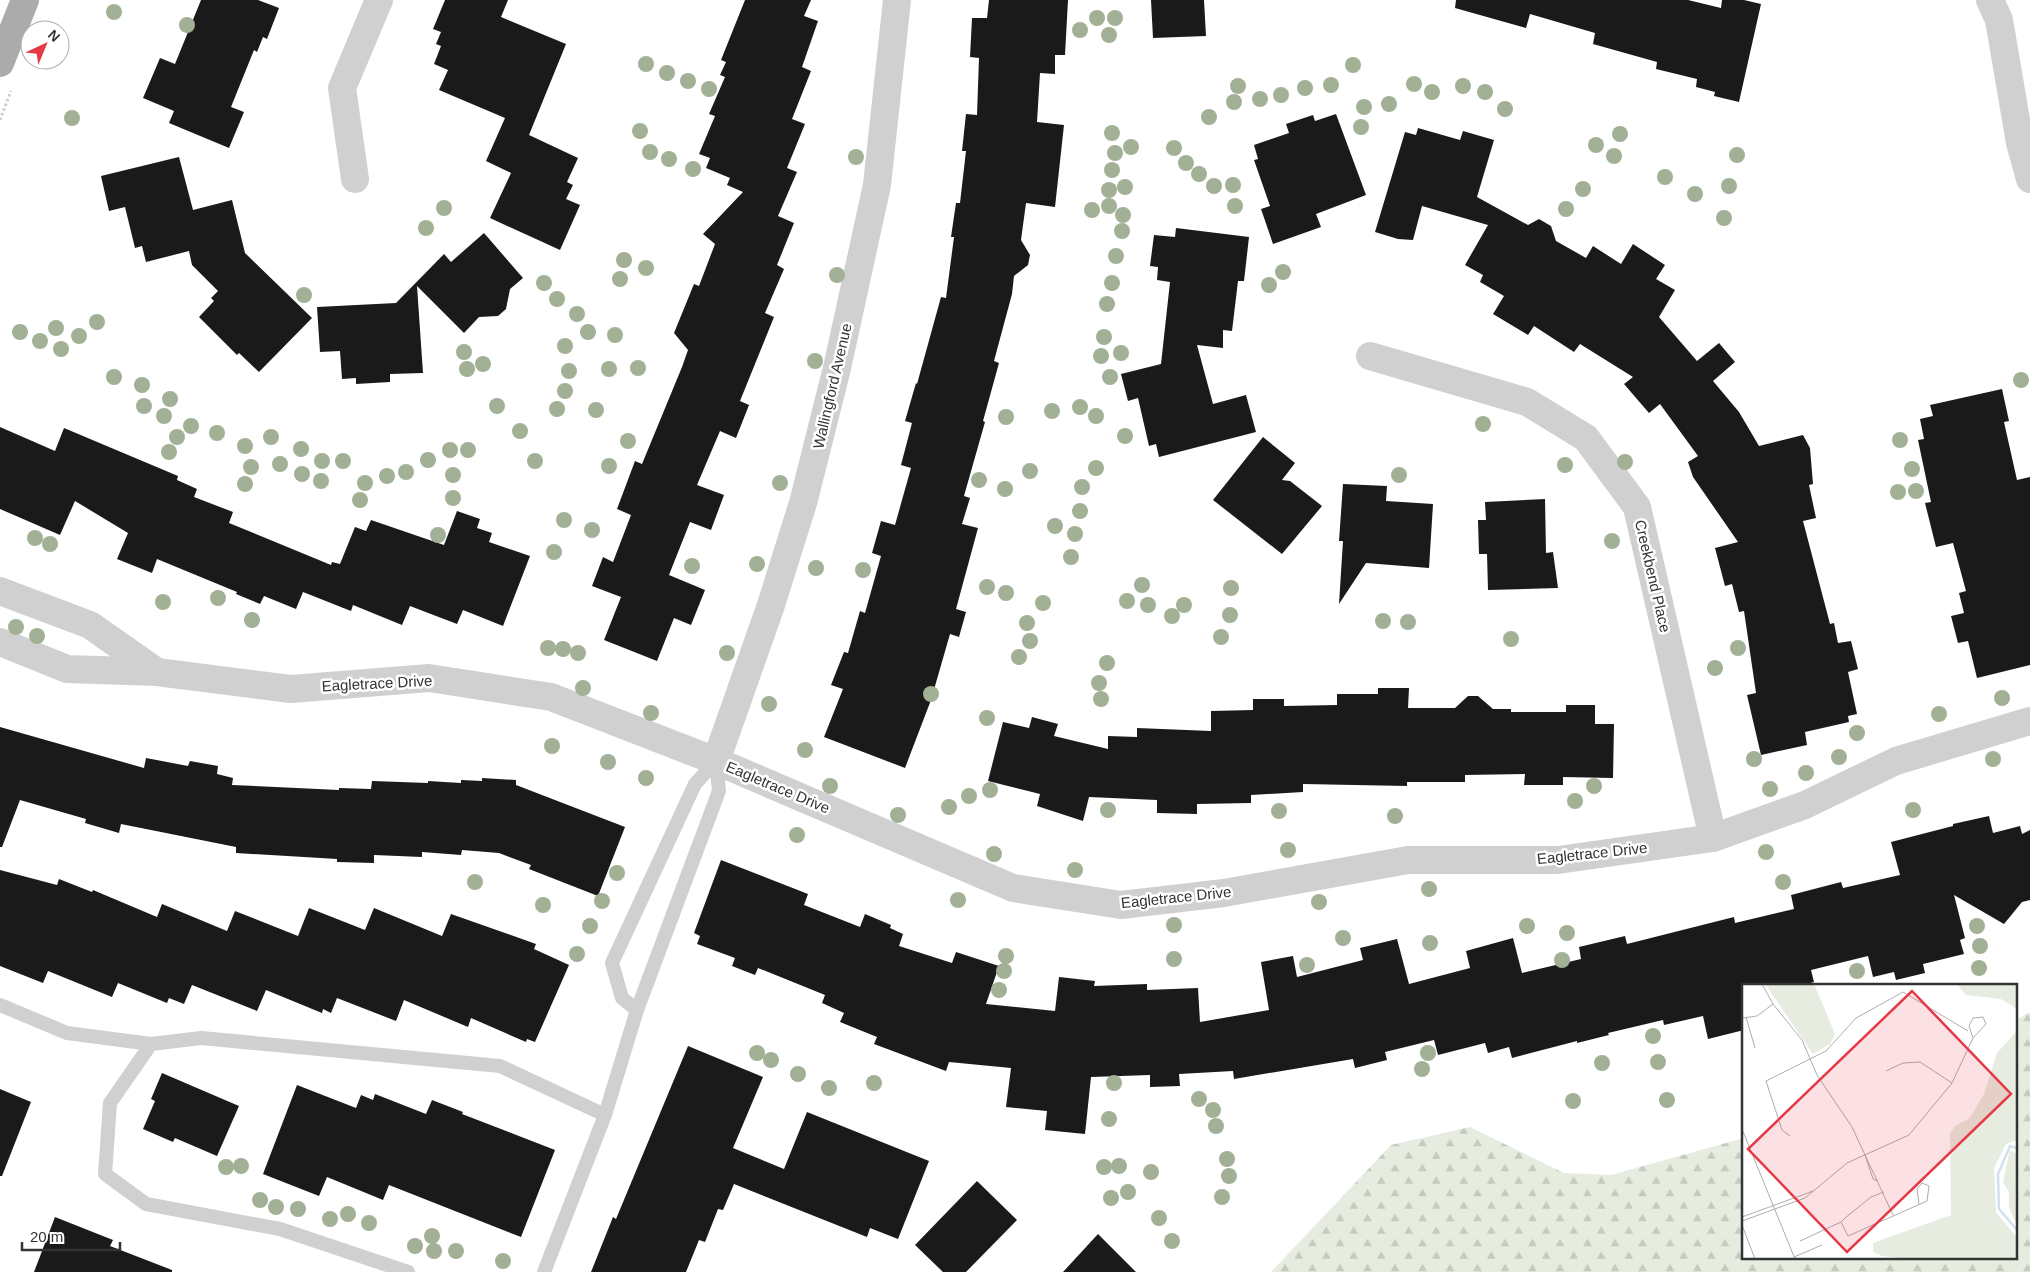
<svg xmlns="http://www.w3.org/2000/svg" width="2030" height="1272" viewBox="0 0 2030 1272" font-family="Helvetica,sans-serif">
<defs>
<pattern id="forest-firs" width="22" height="20" patternUnits="userSpaceOnUse" patternTransform="scale(1.25)"><rect width="22" height="20" fill="#e6ecdf"/><path d="M5 1l3.5 6h-7zM16 11l3.5 6h-7z" fill="#c6cbc0"/></pattern>
</defs>
<rect width="100%" height="100%" fill="#fff"/>
<path fill="url(#forest-firs)" d="M2030,1012V1272H1271L1391,1145L1470,1127L1564,1173L1611,1175L1744,1138V1258H2016V1020Z"/>
<path fill="#1a1a1a" d="M201,0H258L279,8L267,39L263,37L257,52L254,50L231,107L244,112L229,148L169,123L174,111L143,98L160,58L175,64Z
M445,0H508L501,17L566,44L529,135L578,158L567,182L573,185L566,199L580,205L560,250L490,218L511,173L486,161L505,118L439,90L448,70L434,64L441,46L436,44L441,32L433,29Z
M745,0H811L804,16L818,21L802,67L811,71L792,119L805,124L787,168L797,172L778,216L794,223L777,265L784,269L765,313L774,317L740,401L749,405L736,438L720,431L697,485L724,495L711,530L690,522L669,575L705,590L691,625L674,618L657,661L604,640L621,597L592,586L603,557L613,562L631,515L617,509L635,461L642,464L682,367L688,350L674,333L694,284L699,286L715,244L703,234L743,192L727,185L730,178L706,168L710,158L699,154L715,116L709,114L725,77L720,75L726,62L721,60Z
M989,0H1068L1065,55H1055V74L1040,73L1037,122L1064,125L1055,207L1026,203L1021,240L1030,255L1028,265L1014,276L1012,294L994,361L999,363L983,421L985,422L964,496L970,498L962,524L978,528L956,609L966,612L959,637L950,634L931,700L905,768L824,737L843,689L831,685L844,652L848,653L860,611L865,613L881,556L872,553L881,521L895,525L911,468L901,465L912,423L905,421L916,383L917,384L941,297L946,298L954,237H951L956,203H960L966,151H962L966,114L977,115L979,58L970,57L972,18H987Z
M1151,0H1204L1206,36L1153,38Z
M1456,0H1688L1721,8L1722,0H1744L1761,4L1739,102L1714,96L1715,92L1696,87L1697,79L1656,69L1657,62L1593,44L1595,33L1530,14L1526,28L1455,8Z
M1336,114L1366,195L1316,214L1321,227L1273,244L1261,209L1270,206L1254,160L1258,159L1254,145L1289,133L1286,124L1313,115L1315,121Z
M1418,128L1460,140L1463,131L1494,140L1477,197L1528,225L1539,219L1551,226L1556,241L1586,258L1593,246L1621,264L1633,244L1665,265L1656,279L1675,290L1659,317L1697,361L1719,343L1735,362L1713,381L1739,412L1759,446L1803,435L1810,448L1813,484L1809,485L1816,518L1803,521L1830,624L1834,623L1838,643L1851,641L1858,669L1848,672L1857,714L1848,716L1849,722L1805,732L1807,745L1761,755L1747,695L1756,693L1744,611L1739,612L1732,584L1725,586L1715,548L1738,542L1693,477L1688,462L1698,456L1660,404L1649,413L1624,384L1633,377L1580,344L1574,352L1534,326L1528,335L1493,314L1504,296L1480,282L1483,275L1465,265L1488,225L1422,206L1413,240L1398,239L1375,232L1405,132L1416,135Z
M179,157L193,210L232,200L245,253L312,318L259,372L239,353L237,355L199,317L214,301L211,298L218,291L192,265L189,251L146,262L142,246L135,248L125,207L109,211L101,176Z
M1176,228L1249,237L1244,281H1238L1232,331L1223,330V348L1197,345L1213,404L1246,395L1256,432L1159,457L1156,444L1149,446L1138,398L1128,401L1121,374L1161,364L1170,282L1157,280L1158,267L1150,266L1154,235L1175,237Z
M484,233L523,278L510,289L506,309L498,316L479,317L464,333L417,286L423,373L390,374V382L356,384V378L342,379L340,351L320,352L317,307L396,303L444,254L451,262Z
M2002,389L2009,421L2004,422L2017,480L2030,477V665L1977,678L1968,641L1958,643L1951,616L1964,613L1959,593L1966,591L1953,543L1936,547L1925,503L1931,502L1918,440L1924,439L1920,419L1933,416L1930,405Z
M0,427L55,451L64,428L178,476L177,480L197,489L194,497L233,512L229,523L331,565L332,562L340,564L355,527L366,531L371,520L444,545L457,511L480,519L477,528L492,533L489,542L530,556L503,626L463,610L457,624L410,606L402,625L353,605L351,611L303,592L296,609L264,596L260,604L236,594L237,592L157,559L152,573L117,559L128,533L75,501L60,535L0,509Z
M1263,437L1295,463L1282,480L1290,481L1322,506L1282,554L1213,500Z
M1343,484L1387,486L1386,501L1433,504L1429,568L1366,563L1339,604L1343,541H1339Z
M1545,499L1546,553L1553,552L1558,588L1488,590L1487,554H1479L1478,520H1486L1485,502Z
M1378,688H1409L1408,708H1455L1468,696H1478L1493,709H1511V712H1566V705H1595V724H1614L1613,778L1563,777V785H1524L1525,774L1465,775V782H1407V786L1303,784V792L1251,795V803L1197,804V814L1157,813V800L1089,797L1083,821L1037,806L1040,794L988,781L1003,722L1029,728L1032,717L1058,724L1054,736L1108,749V736L1137,737V728L1211,731V711L1253,710V699H1284V706L1337,705V694H1378Z
M0,727L144,768L146,758L188,766L190,761L218,766L217,774L233,778L232,785L339,790V788L371,789L372,781L428,783V781L461,783V780L482,781V778L516,780V785L625,827L598,896L529,869L531,865L499,853L462,850L461,855L422,852V857L374,855V863L337,862V859L236,853V847L121,824L119,833L85,823L86,819L20,800L2,847H0Z
M1989,816L1993,833L2020,826L2022,834L2030,830V900L2022,902L2004,924L1954,895L1965,938L1960,940L1964,954L1923,964L1925,973L1896,980L1894,972L1873,977L1868,956L1811,970L1814,982L1800,986H1744V1030L1708,1039L1703,1016L1664,1025L1663,1020L1608,1033L1609,1035L1577,1043V1041L1512,1058L1509,1047L1488,1053L1485,1043L1438,1055L1434,1040L1385,1052L1387,1060L1355,1068L1353,1059L1234,1079L1233,1071L1179,1074L1180,1086L1150,1087V1075L1091,1077L1085,1134L1045,1130L1047,1111L1006,1107L1011,1068L949,1062L946,1071L874,1044L877,1037L840,1022L844,1013L822,1003L825,995L758,968L755,975L732,966L735,958L697,944L700,936L694,933L721,860L808,894L804,905L860,927L865,914L891,925L890,928L903,934L899,946L952,963L956,952L999,966L986,1004L1055,1011L1059,977L1095,981L1094,986L1147,984V990L1198,988L1200,1022L1269,1010L1261,962L1293,956L1297,977L1363,960L1360,948L1397,939L1409,984L1470,968L1466,951L1513,938L1522,973L1581,959L1579,947L1625,936L1627,944L1734,917L1735,923L1794,909L1791,895L1841,882L1843,888L1900,875L1891,842L1953,826V824Z
M0,870L57,885L59,879L92,892L93,890L157,917L162,904L227,931L235,911L298,936L309,908L365,930L374,908L442,936L451,914L536,944L534,949L569,965L535,1042L527,1039L526,1042L471,1018L468,1027L404,1000L396,1021L337,998L331,1013L323,1009L322,1013L266,990L257,1011L192,985L184,1004L169,998L167,1003L118,983L112,997L48,971L43,983L0,966Z
M688,1046L763,1077L733,1148L784,1169L807,1112L929,1161L898,1239L870,1228L867,1237L734,1184L723,1210L718,1209L705,1242L699,1240L686,1272H591L613,1217L616,1219Z
M162,1073L239,1106L217,1156L175,1138L173,1142L143,1129L155,1101L151,1099Z
M297,1085L356,1108L361,1095L373,1100L375,1094L426,1114L432,1100L463,1112L462,1114L555,1150L521,1237L389,1185L383,1200L327,1177L319,1196L263,1174Z
M0,1089L31,1102L2,1176H0Z
M977,1181L1017,1220L966,1272H943L915,1245Z
M55,1217L113,1240L110,1246L172,1270V1272H34Z
M1098,1234L1136,1272H1063Z"/>
<g fill="none" stroke-linecap="round" stroke-linejoin="round">
<path stroke="#cdcdcd" stroke-width="3" stroke-dasharray="2.5 2.5" stroke-linecap="butt" d="M0,120L11,91"/>
<path stroke="#d0d0d0" stroke-width="14" d="M0,1005L67,1033L151,1044
M637,1010L622,998L612,963L695,784L716,761
M408,1272L280,1229L146,1204L105,1174L110,1103L151,1044L201,1038L500,1066L605,1115
M544,1272L605,1115L637,1010L719,791L716,761"/>
<path stroke="#d0d0d0" stroke-width="28" d="M1990,0L1999,20L2020,143L2030,179
M355,179L342,88L379,0
M1370,356L1527,402L1586,438L1637,507L1713,838
M0,591L90,625L157,672
M0,642L67,669L157,672L291,689L429,678L551,697L716,761L1013,888L1121,905L1224,893L1408,860H1558L1713,838L1805,805L1896,761L2030,721
M716,761L770,608L803,503L837,368L877,185L897,0"/>
<path stroke="#ababab" stroke-width="28" d="M0,63L25,0"/>
</g>
<g fill="#a2b095">
<circle cx="114" cy="12" r="8"/>
<circle cx="1097" cy="18" r="8"/>
<circle cx="1115" cy="18" r="8"/>
<circle cx="187" cy="25" r="8"/>
<circle cx="1080" cy="30" r="8"/>
<circle cx="1109" cy="35" r="8"/>
<circle cx="646" cy="64" r="8"/>
<circle cx="1353" cy="65" r="8"/>
<circle cx="667" cy="73" r="8"/>
<circle cx="688" cy="81" r="8"/>
<circle cx="1414" cy="84" r="8"/>
<circle cx="1331" cy="85" r="8"/>
<circle cx="1238" cy="86" r="8"/>
<circle cx="1463" cy="86" r="8"/>
<circle cx="1305" cy="88" r="8"/>
<circle cx="709" cy="89" r="8"/>
<circle cx="1432" cy="92" r="8"/>
<circle cx="1485" cy="92" r="8"/>
<circle cx="1281" cy="95" r="8"/>
<circle cx="1260" cy="99" r="8"/>
<circle cx="1234" cy="102" r="8"/>
<circle cx="1389" cy="104" r="8"/>
<circle cx="1364" cy="107" r="8"/>
<circle cx="1505" cy="109" r="8"/>
<circle cx="1209" cy="117" r="8"/>
<circle cx="72" cy="118" r="8"/>
<circle cx="1361" cy="127" r="8"/>
<circle cx="640" cy="131" r="8"/>
<circle cx="1112" cy="133" r="8"/>
<circle cx="1620" cy="134" r="8"/>
<circle cx="1596" cy="145" r="8"/>
<circle cx="1131" cy="147" r="8"/>
<circle cx="1174" cy="148" r="8"/>
<circle cx="650" cy="152" r="8"/>
<circle cx="1115" cy="153" r="8"/>
<circle cx="1737" cy="155" r="8"/>
<circle cx="1614" cy="156" r="8"/>
<circle cx="856" cy="157" r="8"/>
<circle cx="669" cy="159" r="8"/>
<circle cx="1186" cy="163" r="8"/>
<circle cx="693" cy="169" r="8"/>
<circle cx="1112" cy="170" r="8"/>
<circle cx="1199" cy="174" r="8"/>
<circle cx="1665" cy="177" r="8"/>
<circle cx="1233" cy="185" r="8"/>
<circle cx="1214" cy="186" r="8"/>
<circle cx="1729" cy="186" r="8"/>
<circle cx="1125" cy="187" r="8"/>
<circle cx="1583" cy="189" r="8"/>
<circle cx="1109" cy="190" r="8"/>
<circle cx="1695" cy="194" r="8"/>
<circle cx="1109" cy="206" r="8"/>
<circle cx="1235" cy="206" r="8"/>
<circle cx="444" cy="208" r="8"/>
<circle cx="1566" cy="209" r="8"/>
<circle cx="1092" cy="210" r="8"/>
<circle cx="1123" cy="215" r="8"/>
<circle cx="1724" cy="218" r="8"/>
<circle cx="426" cy="228" r="8"/>
<circle cx="1122" cy="231" r="8"/>
<circle cx="1116" cy="256" r="8"/>
<circle cx="624" cy="260" r="8"/>
<circle cx="646" cy="268" r="8"/>
<circle cx="1283" cy="272" r="8"/>
<circle cx="837" cy="275" r="8"/>
<circle cx="620" cy="279" r="8"/>
<circle cx="544" cy="283" r="8"/>
<circle cx="1112" cy="283" r="8"/>
<circle cx="1269" cy="285" r="8"/>
<circle cx="304" cy="295" r="8"/>
<circle cx="557" cy="299" r="8"/>
<circle cx="1107" cy="304" r="8"/>
<circle cx="577" cy="314" r="8"/>
<circle cx="97" cy="322" r="8"/>
<circle cx="56" cy="328" r="8"/>
<circle cx="20" cy="332" r="8"/>
<circle cx="588" cy="332" r="8"/>
<circle cx="615" cy="335" r="8"/>
<circle cx="79" cy="336" r="8"/>
<circle cx="1104" cy="337" r="8"/>
<circle cx="40" cy="341" r="8"/>
<circle cx="565" cy="346" r="8"/>
<circle cx="61" cy="349" r="8"/>
<circle cx="464" cy="352" r="8"/>
<circle cx="1121" cy="353" r="8"/>
<circle cx="1101" cy="356" r="8"/>
<circle cx="815" cy="361" r="8"/>
<circle cx="483" cy="364" r="8"/>
<circle cx="638" cy="368" r="8"/>
<circle cx="467" cy="369" r="8"/>
<circle cx="609" cy="369" r="8"/>
<circle cx="569" cy="371" r="8"/>
<circle cx="114" cy="377" r="8"/>
<circle cx="1110" cy="377" r="8"/>
<circle cx="2021" cy="380" r="8"/>
<circle cx="142" cy="385" r="8"/>
<circle cx="565" cy="391" r="8"/>
<circle cx="170" cy="399" r="8"/>
<circle cx="144" cy="406" r="8"/>
<circle cx="497" cy="406" r="8"/>
<circle cx="1080" cy="407" r="8"/>
<circle cx="557" cy="409" r="8"/>
<circle cx="596" cy="410" r="8"/>
<circle cx="1052" cy="411" r="8"/>
<circle cx="164" cy="416" r="8"/>
<circle cx="1096" cy="416" r="8"/>
<circle cx="1006" cy="417" r="8"/>
<circle cx="1483" cy="424" r="8"/>
<circle cx="191" cy="426" r="8"/>
<circle cx="520" cy="431" r="8"/>
<circle cx="217" cy="433" r="8"/>
<circle cx="1125" cy="436" r="8"/>
<circle cx="177" cy="437" r="8"/>
<circle cx="271" cy="437" r="8"/>
<circle cx="1900" cy="440" r="8"/>
<circle cx="628" cy="441" r="8"/>
<circle cx="245" cy="446" r="8"/>
<circle cx="301" cy="449" r="8"/>
<circle cx="450" cy="450" r="8"/>
<circle cx="468" cy="450" r="8"/>
<circle cx="169" cy="452" r="8"/>
<circle cx="428" cy="460" r="8"/>
<circle cx="322" cy="461" r="8"/>
<circle cx="343" cy="461" r="8"/>
<circle cx="535" cy="461" r="8"/>
<circle cx="1625" cy="462" r="8"/>
<circle cx="280" cy="464" r="8"/>
<circle cx="1565" cy="465" r="8"/>
<circle cx="609" cy="466" r="8"/>
<circle cx="251" cy="467" r="8"/>
<circle cx="1096" cy="468" r="8"/>
<circle cx="1912" cy="469" r="8"/>
<circle cx="1030" cy="471" r="8"/>
<circle cx="406" cy="472" r="8"/>
<circle cx="302" cy="474" r="8"/>
<circle cx="453" cy="475" r="8"/>
<circle cx="1399" cy="475" r="8"/>
<circle cx="387" cy="476" r="8"/>
<circle cx="979" cy="480" r="8"/>
<circle cx="321" cy="481" r="8"/>
<circle cx="365" cy="483" r="8"/>
<circle cx="780" cy="483" r="8"/>
<circle cx="245" cy="484" r="8"/>
<circle cx="1082" cy="487" r="8"/>
<circle cx="1005" cy="489" r="8"/>
<circle cx="1916" cy="491" r="8"/>
<circle cx="1898" cy="492" r="8"/>
<circle cx="453" cy="498" r="8"/>
<circle cx="360" cy="500" r="8"/>
<circle cx="1080" cy="511" r="8"/>
<circle cx="564" cy="520" r="8"/>
<circle cx="1055" cy="526" r="8"/>
<circle cx="592" cy="530" r="8"/>
<circle cx="1075" cy="534" r="8"/>
<circle cx="438" cy="535" r="8"/>
<circle cx="35" cy="538" r="8"/>
<circle cx="1612" cy="541" r="8"/>
<circle cx="50" cy="544" r="8"/>
<circle cx="554" cy="552" r="8"/>
<circle cx="1071" cy="557" r="8"/>
<circle cx="757" cy="564" r="8"/>
<circle cx="692" cy="566" r="8"/>
<circle cx="816" cy="568" r="8"/>
<circle cx="863" cy="570" r="8"/>
<circle cx="1142" cy="585" r="8"/>
<circle cx="987" cy="587" r="8"/>
<circle cx="1231" cy="588" r="8"/>
<circle cx="1006" cy="593" r="8"/>
<circle cx="218" cy="598" r="8"/>
<circle cx="1127" cy="601" r="8"/>
<circle cx="163" cy="602" r="8"/>
<circle cx="1043" cy="603" r="8"/>
<circle cx="1148" cy="605" r="8"/>
<circle cx="1184" cy="605" r="8"/>
<circle cx="1230" cy="615" r="8"/>
<circle cx="1172" cy="616" r="8"/>
<circle cx="252" cy="620" r="8"/>
<circle cx="1383" cy="621" r="8"/>
<circle cx="1408" cy="622" r="8"/>
<circle cx="1027" cy="623" r="8"/>
<circle cx="16" cy="627" r="8"/>
<circle cx="37" cy="636" r="8"/>
<circle cx="1221" cy="637" r="8"/>
<circle cx="1511" cy="639" r="8"/>
<circle cx="1030" cy="641" r="8"/>
<circle cx="548" cy="648" r="8"/>
<circle cx="1738" cy="648" r="8"/>
<circle cx="563" cy="649" r="8"/>
<circle cx="578" cy="653" r="8"/>
<circle cx="727" cy="653" r="8"/>
<circle cx="1019" cy="657" r="8"/>
<circle cx="1107" cy="663" r="8"/>
<circle cx="1715" cy="668" r="8"/>
<circle cx="1099" cy="683" r="8"/>
<circle cx="583" cy="688" r="8"/>
<circle cx="931" cy="694" r="8"/>
<circle cx="2002" cy="698" r="8"/>
<circle cx="1101" cy="699" r="8"/>
<circle cx="769" cy="704" r="8"/>
<circle cx="651" cy="713" r="8"/>
<circle cx="1939" cy="714" r="8"/>
<circle cx="987" cy="718" r="8"/>
<circle cx="1857" cy="733" r="8"/>
<circle cx="552" cy="746" r="8"/>
<circle cx="805" cy="750" r="8"/>
<circle cx="1839" cy="757" r="8"/>
<circle cx="1754" cy="759" r="8"/>
<circle cx="1993" cy="759" r="8"/>
<circle cx="608" cy="762" r="8"/>
<circle cx="1806" cy="773" r="8"/>
<circle cx="646" cy="778" r="8"/>
<circle cx="830" cy="786" r="8"/>
<circle cx="1594" cy="786" r="8"/>
<circle cx="1770" cy="789" r="8"/>
<circle cx="990" cy="790" r="8"/>
<circle cx="969" cy="796" r="8"/>
<circle cx="1575" cy="801" r="8"/>
<circle cx="949" cy="807" r="8"/>
<circle cx="1108" cy="810" r="8"/>
<circle cx="1913" cy="810" r="8"/>
<circle cx="1279" cy="811" r="8"/>
<circle cx="898" cy="815" r="8"/>
<circle cx="1395" cy="816" r="8"/>
<circle cx="797" cy="835" r="8"/>
<circle cx="1288" cy="850" r="8"/>
<circle cx="1766" cy="852" r="8"/>
<circle cx="994" cy="854" r="8"/>
<circle cx="1075" cy="870" r="8"/>
<circle cx="617" cy="873" r="8"/>
<circle cx="475" cy="882" r="8"/>
<circle cx="1783" cy="882" r="8"/>
<circle cx="1429" cy="889" r="8"/>
<circle cx="958" cy="900" r="8"/>
<circle cx="602" cy="901" r="8"/>
<circle cx="1319" cy="902" r="8"/>
<circle cx="543" cy="905" r="8"/>
<circle cx="1174" cy="925" r="8"/>
<circle cx="590" cy="926" r="8"/>
<circle cx="1527" cy="926" r="8"/>
<circle cx="1977" cy="926" r="8"/>
<circle cx="1567" cy="933" r="8"/>
<circle cx="1343" cy="938" r="8"/>
<circle cx="1430" cy="943" r="8"/>
<circle cx="1980" cy="946" r="8"/>
<circle cx="577" cy="954" r="8"/>
<circle cx="1006" cy="956" r="8"/>
<circle cx="1174" cy="959" r="8"/>
<circle cx="1562" cy="960" r="8"/>
<circle cx="1307" cy="965" r="8"/>
<circle cx="1979" cy="968" r="8"/>
<circle cx="1004" cy="971" r="8"/>
<circle cx="1857" cy="971" r="8"/>
<circle cx="999" cy="990" r="8"/>
<circle cx="1653" cy="1036" r="8"/>
<circle cx="757" cy="1053" r="8"/>
<circle cx="1428" cy="1053" r="8"/>
<circle cx="771" cy="1060" r="8"/>
<circle cx="1658" cy="1062" r="8"/>
<circle cx="1602" cy="1063" r="8"/>
<circle cx="1422" cy="1069" r="8"/>
<circle cx="798" cy="1074" r="8"/>
<circle cx="874" cy="1083" r="8"/>
<circle cx="1114" cy="1083" r="8"/>
<circle cx="829" cy="1088" r="8"/>
<circle cx="1199" cy="1099" r="8"/>
<circle cx="1667" cy="1100" r="8"/>
<circle cx="1573" cy="1101" r="8"/>
<circle cx="1213" cy="1110" r="8"/>
<circle cx="1109" cy="1119" r="8"/>
<circle cx="1216" cy="1126" r="8"/>
<circle cx="1227" cy="1159" r="8"/>
<circle cx="241" cy="1166" r="8"/>
<circle cx="1119" cy="1166" r="8"/>
<circle cx="226" cy="1167" r="8"/>
<circle cx="1104" cy="1167" r="8"/>
<circle cx="1151" cy="1172" r="8"/>
<circle cx="1229" cy="1176" r="8"/>
<circle cx="1128" cy="1192" r="8"/>
<circle cx="1222" cy="1197" r="8"/>
<circle cx="1111" cy="1198" r="8"/>
<circle cx="260" cy="1200" r="8"/>
<circle cx="276" cy="1207" r="8"/>
<circle cx="298" cy="1209" r="8"/>
<circle cx="348" cy="1214" r="8"/>
<circle cx="1159" cy="1218" r="8"/>
<circle cx="330" cy="1219" r="8"/>
<circle cx="369" cy="1223" r="8"/>
<circle cx="432" cy="1236" r="8"/>
<circle cx="1172" cy="1241" r="8"/>
<circle cx="415" cy="1246" r="8"/>
<circle cx="434" cy="1251" r="8"/>
<circle cx="456" cy="1251" r="8"/>
<circle cx="503" cy="1261" r="8"/>
</g>
<g text-anchor="middle" dominant-baseline="central" stroke-width="5" stroke-linejoin="round" paint-order="stroke">
<g font-size="15" fill="#333" stroke="#fff">
<text transform="translate(832 386) rotate(-77)">Wallingford Avenue</text>
<text transform="translate(1653 576) rotate(77)">Creekbend Place</text>
<text transform="translate(377 683) rotate(-3)">Eagletrace Drive</text>
<text transform="translate(778 787) rotate(23)">Eagletrace Drive</text>
<text transform="translate(1592 853) rotate(-6)">Eagletrace Drive</text>
<text transform="translate(1176 897) rotate(-6)">Eagletrace Drive</text>
</g>
</g>
<g transform="translate(1742 984)">
<rect width="275" height="275" fill="#fff"/>
<path d="M23,0H72L93,50L88,60L71,70Z" fill="#e6ecdf"/>
<path d="M215,0H275V25L259,15L224,11ZM275,47V156L264,160L252,184L254,228L275,254V275H169L140,272L131,268V259L209,231L208,149L213,142L228,134L242,110L255,69ZM268,166L275,170V241L267,224V208L261,198Z" fill="#e6ecdf"/>
<path fill="none" stroke="#cfe2ee" stroke-width="2.5" d="M275,164L268,162L256,190L257,225L275,246"/>
<path fill="none" stroke="#adadad" stroke-width="1" d="M20,0L31,20L60,56L75,91L110,143L151,231M4,33L13,64M0,34L15,32L31,20M144,87L161,79L178,78L210,99M0,145L53,275M48,152L40,146L24,97L84,67L114,34L161,8L226,47M123,171L131,195L136,197M142,208L129,213L103,234L99,238L106,252L185,217L187,202L180,199L175,205L177,220M0,233L71,207M0,237L63,214L105,179L167,151L210,99L231,54L244,40L241,33L231,34L227,42L231,54M0,241L13,275M58,257L99,238M52,273L80,261"/>
<path fill="#e63946" fill-opacity="0.15" stroke="#e63946" stroke-width="2.5" d="M170,7L269,110L105,268L6,165Z"/>
<rect width="275" height="275" fill="none" stroke="#333" stroke-width="2.5"/>
</g>
<g transform="translate(45 45) rotate(44)"><circle r="24" fill="#ffffff" stroke="#adadad"/>
<path d="M0-4L9 19L0 12L-9 19Z" fill="#e63946"/>
<text y="-8" font-size="14" font-weight="bold" text-anchor="middle" fill="#333333">N</text>
</g>
<path d="M22 1242v8h98v-8" fill="none" stroke="#333333" stroke-width="2.5"/>
<text x="30" y="1242" font-size="15" fill="#333333" stroke="#ffffff" stroke-width="4" paint-order="stroke">20 m</text>
</svg>
